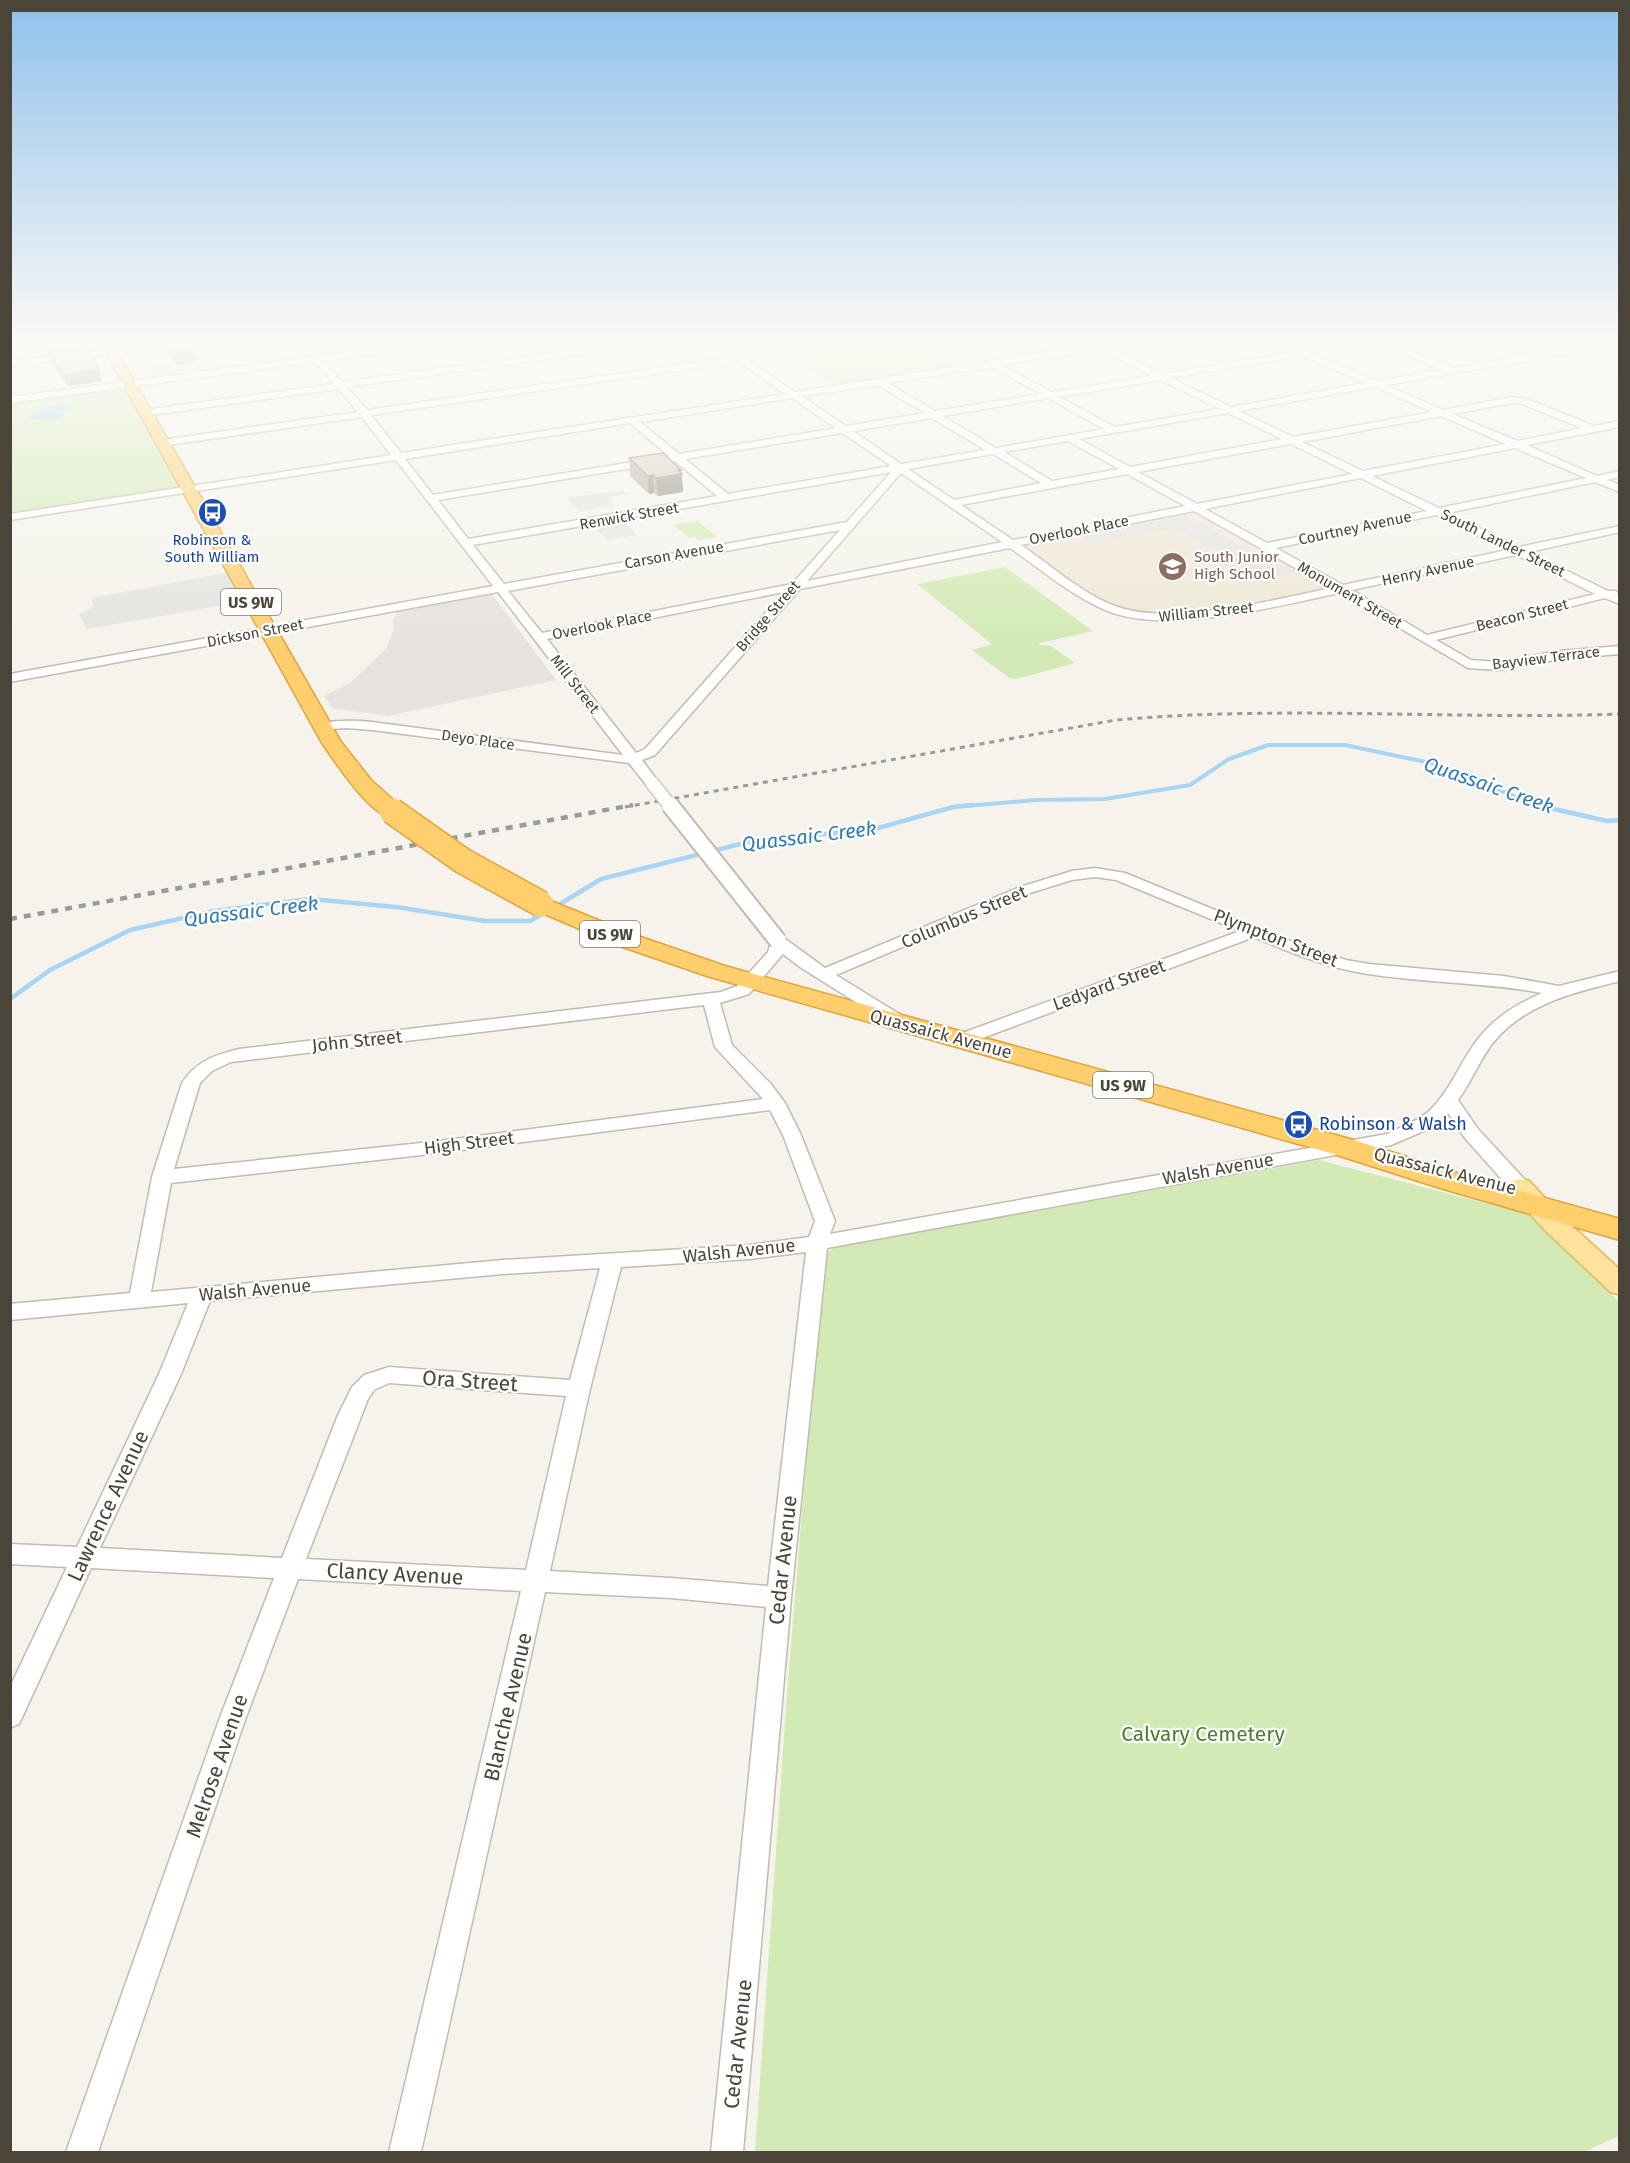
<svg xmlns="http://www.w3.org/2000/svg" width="1630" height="2163" viewBox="0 0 1630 2163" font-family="'Fira Sans',sans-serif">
<rect width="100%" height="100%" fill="#f6f3ec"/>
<path fill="#e6e2dd" d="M492,594L556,680L388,716L332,708L324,696L350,683L386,649L394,629L393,620L397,612Z"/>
<path fill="#efe8d6" d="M1196,507L1343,590L1183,617L1112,609L1011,543Z"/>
<path fill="#d2eab5" d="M790,344H1036L1055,354L837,387L773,346Z
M128,384L189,488L11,516V400Z
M697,521L715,535V537L698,540L695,537L689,538L674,525Z
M1005,567L1093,631L1036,644L1051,646L1075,663L1016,679L1009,678L972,650L992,644L917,584Z
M1319,1160L1531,1215L1619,1302V2136L1584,2152H755L787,1694L823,1256L834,1248Z"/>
<path fill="#e5e3e0" d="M213,358L220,368L153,377L147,367L204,362L203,359Z
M623,490L627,494L611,497L613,500H609L614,505L580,511L566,498Z
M1183,513L1279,567L1291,566L1301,571L1273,576L1255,574L1174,527L1099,543L1095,541L1088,543L1078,536L1173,518L1169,516Z
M617,520L623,521L638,535L607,540L592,525Z
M226,573L241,602L87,629L79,614L94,606L91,598Z"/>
<path fill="#a9d4f2" d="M66,403L72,406L68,410L51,412L67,414L57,420L27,419L42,409Z"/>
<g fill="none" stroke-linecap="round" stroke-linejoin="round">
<path stroke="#a9d4f2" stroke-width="4" d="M954,807L1036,800L1105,799L1190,785L1229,759L1268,745H1345L1440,765L1539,807"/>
<path stroke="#a9d4f2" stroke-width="4.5" d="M1536,805L1607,821L1620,820
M555,907L601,879L756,840L871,830L953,807L972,805
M10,999L50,970L130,930L214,911L310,899L396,907L485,921H530L544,913"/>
<defs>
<path id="minor" d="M147,344H171L167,347L10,367V361Z
M300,344H309L319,356L408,344H431L427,347L323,361L342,382L618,344H640L636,347L347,387L367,410L733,357L715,344H725L795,392L1097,344H1125L1110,348L1163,374L1294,352L1278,344H1289L1377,381L1442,370L1382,344H1393L1453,368L1512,358L1480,344C1496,344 1511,356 1526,356C1555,354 1582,344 1611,344L1607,347L1386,385L1443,410L1512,397L1527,399L1594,426L1620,421V427L1527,445L1597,476L1620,471V477L1607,480L1620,485V492L1595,482L1448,513L1519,547L1620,526V532L1529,552L1608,591H1616L1620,596V604L1605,598L1436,640L1471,660L1498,662L1560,651L1620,646V654L1560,659L1498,670L1468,668L1340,593C1277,606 1164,636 1105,610C1071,595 1040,569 1010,548L800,589L655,755L642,760L659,783L652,787L647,786L629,763L372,730L347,728L317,730L315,727L317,724C336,720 353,720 372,722L623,755L498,592L10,682V674L493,586L396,460L10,520V514L391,455L362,417L162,446L157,443L162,440L358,412L338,389L144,416L139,413L144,410L334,384L315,362L10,403V397L311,357ZM1100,350L1152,376L1051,392L1002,365ZM1302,356L1366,383L1231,407L1171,378ZM739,362L785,394L401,453L371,415ZM992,367L1041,394L935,411L888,383ZM1160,380L1220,409L1115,427L1059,397ZM878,385L925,413L846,426L802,396ZM1375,387L1432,412L1293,437L1239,411ZM792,398L836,428L679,454L640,422ZM1048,398L1104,429L996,448L943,416ZM1512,403L1522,404L1582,428L1517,441L1453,414ZM1228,413L1282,439L1130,467L1079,439ZM1441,416L1506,444L1363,471L1302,442ZM932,418L985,450L901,464L853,431ZM630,423L669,456L433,495L405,459ZM842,433L891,466L728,494L685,459ZM1068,441L1119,469L1052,481L1004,452ZM1291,444L1352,474L1197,504L1138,472ZM1515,448L1586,478L1439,508L1372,476ZM993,454L1041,483L954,500L908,469ZM675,461L717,496L468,539L438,500ZM891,472L847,522L504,584L473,545ZM901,473L1002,542L807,581ZM1127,474L1185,506L1013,540L961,505ZM1361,478L1427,511L1267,543L1205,509ZM1194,511L1331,588C1274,600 1172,626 1118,607C1085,596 1050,565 1021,545ZM1436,515L1507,550L1343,585L1276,548ZM840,530L792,584L542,633L508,591ZM1516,555L1595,594L1427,635L1352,590ZM784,592L645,749L636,753L547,639Z
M1095,868L1125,873L1305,947L1346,960L1369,964L1504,976L1559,986L1620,971V981C1572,993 1524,1004 1492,1044C1479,1061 1471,1083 1458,1100L1478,1129L1527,1182L1530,1187L1527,1192L1520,1194L1513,1192L1464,1137L1448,1113L1431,1128L1391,1145L827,1248L791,1598L743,2152H711L766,1607L671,1598L545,1592L421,2152H389L521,1591L298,1579L245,1720L98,2152H66L219,1720L274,1578L91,1568L19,1724L10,1728V1687L67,1567L10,1564V1544L77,1547L159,1374L188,1303L10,1320V1304L130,1293L152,1177L182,1083C196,1061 215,1055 239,1049L721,992L737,986L768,952L772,938H784L825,968L1020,887L1072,871ZM1095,877L1116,880L1240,931L957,1035L954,1039L957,1043H969L1254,937C1291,953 1328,968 1368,974C1425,983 1484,982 1542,993C1517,1004 1495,1017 1478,1039C1460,1062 1450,1092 1428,1112C1416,1122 1401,1127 1387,1134L830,1234L835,1221L801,1135L785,1103L770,1083L732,1045L720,1003L749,994L783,954L800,967L892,1025H904L907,1021L904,1017L836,975L1030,893L1072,880ZM704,1005L715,1047L763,1099L431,1142L174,1169L200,1083L212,1071L231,1062ZM770,1110L783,1135L815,1221L809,1237L750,1245L503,1260L151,1292L171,1183L431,1154ZM806,1252L768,1586L671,1578L550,1571L590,1389L621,1267L750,1259ZM600,1268L570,1380L389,1367L364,1375L352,1387L338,1415L282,1558L100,1548L181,1374L210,1301L503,1274ZM389,1383L566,1396L526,1570L306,1559L368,1399L374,1390Z"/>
<path id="major" d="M1520,1179L1529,1181L1563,1218L1620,1270V1294L1611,1292L1545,1230L1511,1193L1508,1187L1511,1181Z"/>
<path id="highway" d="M101,344H113L341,742L371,780L400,806L403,811L400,816C395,817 390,818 386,816C364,806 336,763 322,743Z
M541,897L635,935L725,966L1357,1141L1460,1174L1620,1219V1240L1440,1188L1337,1155L707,976L617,945L533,909L529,904L533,899Z"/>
</defs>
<use href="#minor" stroke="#c2bbae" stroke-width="3"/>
<use href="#major" stroke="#e6c16a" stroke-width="4"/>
<use href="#highway" stroke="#e0a43c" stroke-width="3"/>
<use href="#minor" fill="#fff" fill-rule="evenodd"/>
<use href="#major" fill="#ffe39c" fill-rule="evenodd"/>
<use href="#highway" fill="#ffcf6e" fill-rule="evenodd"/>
<path stroke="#9a9a9a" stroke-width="3" stroke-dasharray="5 5" stroke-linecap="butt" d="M625,807L1116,720C1284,705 1452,720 1620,714"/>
<path stroke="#9a9a9a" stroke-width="4.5" stroke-dasharray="7 7" stroke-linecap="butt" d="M10,919L633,805"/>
<defs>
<path id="minor-bridge-far1" d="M652,783L671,807"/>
<path id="minor-bridge" d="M670,805L778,941"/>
<path id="highway-bridge" d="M392,811L463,861L541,904"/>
</defs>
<use href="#minor-bridge-far1" stroke="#c2bbae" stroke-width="15" stroke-linecap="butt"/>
<use href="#minor-bridge" stroke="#c2bbae" stroke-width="20" stroke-linecap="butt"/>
<use href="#highway-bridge" stroke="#e0a43c" stroke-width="28" stroke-linecap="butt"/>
<use href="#minor-bridge-far1" stroke="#fff" stroke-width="13"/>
<use href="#minor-bridge" stroke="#fff" stroke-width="16"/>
<use href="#highway-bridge" stroke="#ffcf6e" stroke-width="25"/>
</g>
<path fill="#bab2a6" d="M164,344H195L198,360H193L194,362L176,365L166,349Z
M49,352L99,369L102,381L67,386L52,364Z
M629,458L681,473L682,474L683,492L658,496L654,493L649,494L630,476Z"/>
<path fill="#979187" d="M189,344H195L198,360H193L194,362L176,365L172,349Z
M99,369L102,381L67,386L64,374Z
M678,470H681V474H682L683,492L658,496L656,478Z
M653,475L654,493L649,494L648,476Z"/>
<path fill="#d8cfc1" stroke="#979187" stroke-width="1.5" d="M169,344H193H189L190,346L172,349Z
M89,347L99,369L64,374L49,352Z
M663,453L681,470H678L682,474L656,478L653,475L648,476L629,458Z"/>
<linearGradient id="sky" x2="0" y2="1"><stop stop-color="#8fc1ec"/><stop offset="0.53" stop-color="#fbfaf6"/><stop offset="1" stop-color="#fbfaf6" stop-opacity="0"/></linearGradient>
<rect width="1630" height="647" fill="url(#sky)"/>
<defs>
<symbol id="bus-disc" viewBox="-11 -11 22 22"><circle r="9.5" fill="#1a4fb4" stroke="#fff"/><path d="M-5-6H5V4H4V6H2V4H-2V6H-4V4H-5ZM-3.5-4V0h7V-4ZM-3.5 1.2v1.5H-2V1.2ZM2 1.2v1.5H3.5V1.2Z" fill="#fff"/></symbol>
<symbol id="school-disc" viewBox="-11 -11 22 22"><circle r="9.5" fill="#8d6e63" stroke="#fff"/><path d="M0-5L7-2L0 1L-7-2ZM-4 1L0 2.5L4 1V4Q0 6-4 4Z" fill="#fff"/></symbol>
</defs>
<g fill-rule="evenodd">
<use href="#bus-disc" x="196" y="496" width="33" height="33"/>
<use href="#school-disc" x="1156" y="550" width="33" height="33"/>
<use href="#bus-disc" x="1282" y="1108" width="33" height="33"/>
</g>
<g text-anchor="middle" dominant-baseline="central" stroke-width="4.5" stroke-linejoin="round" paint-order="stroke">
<g font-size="15" fill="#4b4439" stroke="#fff">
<text transform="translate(629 516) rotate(-10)">Renwick Street</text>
<text transform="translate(1355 528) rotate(-12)">Courtney Avenue</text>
<text transform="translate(1079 530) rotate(-11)">Overlook Place</text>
<text transform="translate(1503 543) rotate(26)">South Lander Street</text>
<text transform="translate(674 555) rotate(-10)">Carson Avenue</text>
<text transform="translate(1428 571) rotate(-12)">Henry Avenue</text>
<text transform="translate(1350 595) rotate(30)">Monument Street</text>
<text transform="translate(1206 612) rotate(-6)">William Street</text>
<text transform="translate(1522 615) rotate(-14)">Beacon Street</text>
<text transform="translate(768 616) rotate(-49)">Bridge Street</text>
<text transform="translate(602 625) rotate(-11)">Overlook Place</text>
<text transform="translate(255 633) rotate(-11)">Dickson Street</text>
<text transform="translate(1546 658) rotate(-7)">Bayview Terrace</text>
<text transform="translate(575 684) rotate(52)">Mill Street</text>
<text transform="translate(478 740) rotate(8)">Deyo Place</text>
</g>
<g font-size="15" fill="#164399" stroke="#fff">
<text x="212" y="540">Robinson &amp;<tspan x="212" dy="17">South William</tspan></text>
</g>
<g font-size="15" fill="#785e54" stroke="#fff" text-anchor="start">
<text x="1194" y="557">South Junior<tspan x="1194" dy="17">High School</tspan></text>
</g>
<g fill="#fff" stroke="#817c74" stroke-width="1.5">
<rect x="221" y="589" width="60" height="26" rx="4.5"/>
<rect x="580" y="921" width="60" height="26" rx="4.5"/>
<rect x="1093" y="1072" width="60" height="26" rx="4.5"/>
</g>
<g font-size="16" font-weight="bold" fill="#4b4439">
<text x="251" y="602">US 9W</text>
<text x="610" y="934">US 9W</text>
<text x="1123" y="1085">US 9W</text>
</g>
<g font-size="18" fill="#4b4439" stroke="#fff">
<text transform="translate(964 917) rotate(-23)">Columbus Street</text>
<text transform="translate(1276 938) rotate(21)">Plympton Street</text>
<text transform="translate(1109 985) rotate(-20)">Ledyard Street</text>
<text transform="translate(941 1034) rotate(15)">Quassaick Avenue</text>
<text transform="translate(357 1041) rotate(-6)">John Street</text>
<text transform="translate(469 1143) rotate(-7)">High Street</text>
<text transform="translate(1218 1169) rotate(-10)">Walsh Avenue</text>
<text transform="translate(1445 1171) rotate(14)">Quassaick Avenue</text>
<text transform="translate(739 1251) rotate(-6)">Walsh Avenue</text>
<text transform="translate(255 1290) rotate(-5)">Walsh Avenue</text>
</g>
<g font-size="18" fill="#164399" stroke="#fff" text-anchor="start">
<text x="1319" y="1124">Robinson &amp; Walsh</text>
</g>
<g font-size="20" font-style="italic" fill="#2e7ab2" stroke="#fff">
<text transform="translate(1489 785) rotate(19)">Quassaic Creek</text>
<text transform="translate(809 836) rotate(-7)">Quassaic Creek</text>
<text transform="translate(251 911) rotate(-7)">Quassaic Creek</text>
</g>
<g font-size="21" fill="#4b4439" stroke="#fff">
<text transform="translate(470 1381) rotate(4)">Ora Street</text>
<text transform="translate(108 1506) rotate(-65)">Lawrence Avenue</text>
<text transform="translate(783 1560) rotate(-84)">Cedar Avenue</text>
<text transform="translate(395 1574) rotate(3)">Clancy Avenue</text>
<text transform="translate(508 1707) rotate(-77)">Blanche Avenue</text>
<text transform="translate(217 1766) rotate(-71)">Melrose Avenue</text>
<text transform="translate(738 2044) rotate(-84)">Cedar Avenue</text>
</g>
<g font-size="21" fill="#4a7f2a" stroke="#fff">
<text x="1203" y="1734">Calvary Cemetery</text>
</g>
</g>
<rect width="1630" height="2163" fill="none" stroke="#4b4439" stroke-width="24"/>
</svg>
